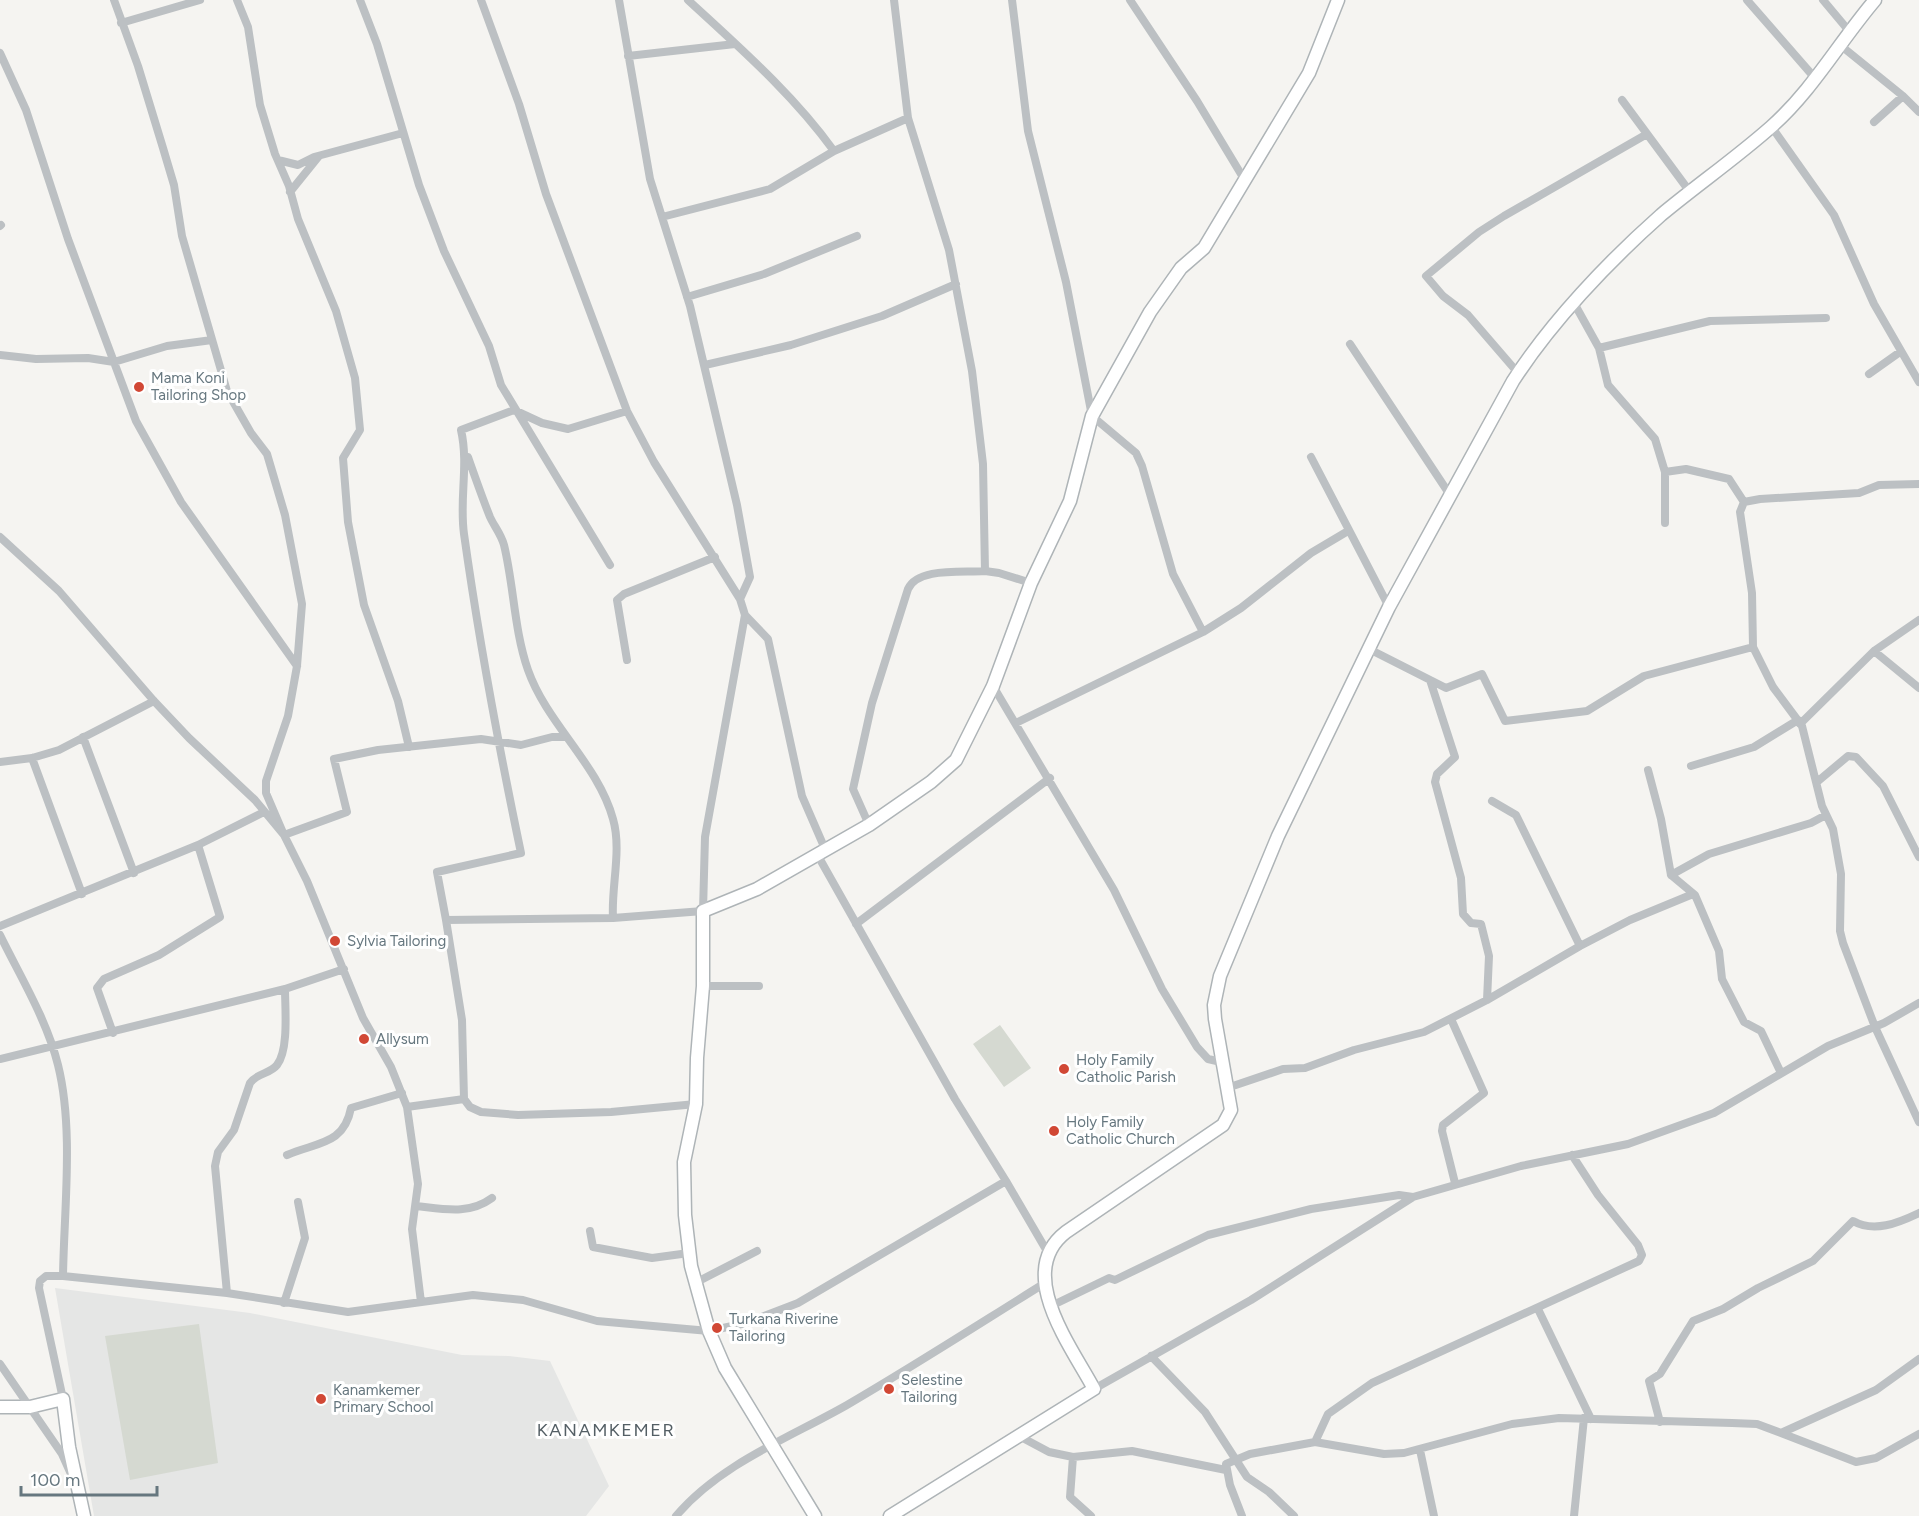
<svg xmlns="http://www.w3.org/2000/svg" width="1919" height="1516" viewBox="0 0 1919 1516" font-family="Figtree,sans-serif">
<rect width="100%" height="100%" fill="#f5f4f1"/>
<path fill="#e5e6e5" d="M55,1288L250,1313L462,1355L509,1356L550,1361L609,1486L586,1516H94Z"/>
<path fill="#d5d9d1" d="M1000,1025L1031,1068L1004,1087L973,1044Z
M199,1324L218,1463L130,1480L105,1336Z"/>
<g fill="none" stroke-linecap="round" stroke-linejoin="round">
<defs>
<path id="secondary" d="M0,1407H30L63,1399L69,1447L84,1516
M815,1516L725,1368L709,1331L691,1266L685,1215L684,1162L696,1104L697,1058L703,986V911L757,889L869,825L931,782L956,760L993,686L1031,583L1070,501L1092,416L1150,312L1181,268L1204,248L1309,73L1338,0
M890,1516L1094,1389C1071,1346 1014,1272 1066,1232L1223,1125L1231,1110L1215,1019L1214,1005L1220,976L1278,836L1389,607L1513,381C1551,322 1608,262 1661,215C1697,185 1736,158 1771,127C1812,91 1840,41 1875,0"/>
</defs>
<use href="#secondary" stroke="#aeb4b7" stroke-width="15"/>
<path stroke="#bcc0c3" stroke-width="8" d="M114,0L138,66L163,148L174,185L182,236L227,391L251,433L267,454L285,515L302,604L297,666L288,716L266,781V793L284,835L347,812L334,759L378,750L481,739L521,745L552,737H566
M237,0L248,27L260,105L275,154L289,186L298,219L336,311L355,378L360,430L343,458L348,522L364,605L398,701L409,747
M360,0L377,44L419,185L444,251L489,346L501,385L610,565
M619,0L650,179L690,306L737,505L750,577L740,599
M688,0C739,47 793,94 834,151
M894,0L908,118L949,250L972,371L983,464L985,571L999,573L1031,583
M1012,0L1028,131L1066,282L1092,416L1136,453L1142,466L1173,574L1203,632
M1130,0L1197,101L1244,179
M1747,0L1814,77
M1823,0L1849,31
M121,23L200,0
M1840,45L1903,96L1919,112
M0,53L26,110L68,239L136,421L181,502L297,666
M628,56L735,44
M1622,100L1690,192
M1874,122L1903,96
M1771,126L1834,215L1874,304L1919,382
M278,160L298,165L314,157L403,133
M290,192L319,156
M662,217L770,189L834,151L908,118
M0,226L1,225
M687,297L764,274L857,236
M1574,303L1599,348L1710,321L1826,318
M1350,344L1450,495
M1599,348L1608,385L1655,439L1665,472
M0,355L36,359L88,358L114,362L167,346L212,340
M705,365L791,345L882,316L956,284
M1518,373L1468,315L1443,296L1426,276L1479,232L1504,216L1647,134
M1869,374L1900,352
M468,457C475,477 482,497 490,517C494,526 501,534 504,545C514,586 514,630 528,670C547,724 598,764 613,819C622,850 611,887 613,918
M1311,457L1389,607
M1919,484L1879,485L1859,493L1760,499L1744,502L1740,512L1752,593L1753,647L1773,687L1802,726L1822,806L1833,829L1841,874L1840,931L1843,943L1875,1027L1919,1122
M1665,523V472L1686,469L1729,479L1744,502
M0,537L59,591L154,701L189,738L255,800L284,835L307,881L363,1018L391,1067L407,1107L464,1099L470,1107L481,1112L518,1115L611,1112L696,1104
M745,615L768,639L802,796L825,849
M1369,649L1446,688L1482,674L1505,721L1587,711L1644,676L1753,647
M1874,651L1919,620
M627,660L617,600L624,594L715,557
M1430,680L1455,757L1437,774L1435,782L1461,878L1463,914L1471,923L1481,924L1489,956L1487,1000
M993,686L1114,890L1162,989L1197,1047L1208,1059L1221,1062
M1016,723L1203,632L1241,608L1311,553L1348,531
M1800,724L1874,651L1919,688
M83,737L134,873
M32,758L82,894
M0,762L32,758L59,750L154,701
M1691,766L1754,747L1798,720
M1648,770L1661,819L1671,875L1695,895L1719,951L1722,979L1744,1022L1761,1031L1781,1073
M1817,782L1848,756L1856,757L1883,786L1919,857
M1492,801L1516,815L1580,946
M869,825L853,789L872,703L908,589C918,567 963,573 985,571
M817,854L955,1099L1006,1181
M1671,875L1709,854L1811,823L1826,815
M446,920L437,872L521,853C499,748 479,641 464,534C459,499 469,465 461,430L514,410L542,423L568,429L627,411
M856,924L1050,778
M0,926L198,845L264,812
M0,935C20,976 47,1020 58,1065C74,1129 64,1209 63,1276
M703,986H759
M1451,1019L1484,1093L1443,1125L1442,1131L1455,1183
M113,1033L97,988L104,979L159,955L220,917L198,845
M0,1059L285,989L344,969
M1227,1088L1283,1069L1305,1068L1354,1050L1424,1032L1487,1000L1580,946L1630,920L1693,894
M464,1099L462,1020L446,920L613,918L703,911L705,837L745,615L740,599L654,462L627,411L546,194L519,104L481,0
M407,1107L418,1184L412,1229L421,1302
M287,1155C317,1142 344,1145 351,1108L402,1093
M416,1206C444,1209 469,1215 492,1198
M590,1231L593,1247L652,1258L689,1253
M695,1283L757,1251
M227,1293L215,1166L218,1152L234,1130L250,1083C257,1073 270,1074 277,1065C289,1050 285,1008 285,989
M284,1303L305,1238L298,1202
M1051,1306L1109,1278L1115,1280L1208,1235L1311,1209L1399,1195L1413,1197
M1538,1309L1591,1419
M1151,1356L1205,1412L1247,1477L1269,1492L1294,1516
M0,1364L62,1454L71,1474
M1094,1389L1251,1300L1413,1197L1521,1166L1628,1144L1714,1113L1828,1046L1884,1023L1919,1003
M63,1399L39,1288L40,1281L46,1276H63L227,1293L348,1312L473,1295L523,1300L597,1321L709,1331L746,1323L798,1303L1006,1181L1048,1253
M1660,1422L1649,1381L1660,1374L1693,1321L1723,1309L1758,1288L1813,1261L1853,1221C1874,1233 1898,1223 1919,1213
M1781,1433L1856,1462L1876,1458L1919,1434
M1019,1436L1049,1452L1073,1457L1070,1497L1091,1516
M1315,1442L1328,1414L1372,1383L1639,1261L1642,1255L1638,1245L1598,1195L1572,1155
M1420,1450L1434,1516
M1073,1457L1132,1451L1226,1470
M676,1516C720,1464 789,1438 847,1405C914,1366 979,1324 1045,1283
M1242,1516L1230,1485L1226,1464L1250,1454L1315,1442L1384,1454L1404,1453L1512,1424L1559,1418L1732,1423L1757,1424L1781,1433L1876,1390L1919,1359
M1574,1516L1584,1418"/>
<use href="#secondary" stroke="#fff" stroke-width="12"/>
</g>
<g fill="#d14835" stroke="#fff" stroke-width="2">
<circle cx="139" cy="387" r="6"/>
<circle cx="335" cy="941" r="6"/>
<circle cx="364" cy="1039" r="6"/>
<circle cx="1064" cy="1069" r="6"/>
<circle cx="1054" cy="1131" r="6"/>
<circle cx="717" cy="1328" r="6"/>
<circle cx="889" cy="1389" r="6"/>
<circle cx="321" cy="1399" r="6"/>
</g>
<g text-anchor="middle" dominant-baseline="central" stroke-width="6" stroke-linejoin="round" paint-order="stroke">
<g font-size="15" fill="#66777f" stroke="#fff" text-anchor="start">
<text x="151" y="378">Mama Koni<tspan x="151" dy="17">Tailoring Shop</tspan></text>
<text x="347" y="941">Sylvia Tailoring</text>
<text x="376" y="1039">Allysum</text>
<text x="1076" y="1060">Holy Family<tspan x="1076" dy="17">Catholic Parish</tspan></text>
<text x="1066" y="1122">Holy Family<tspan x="1066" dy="17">Catholic Church</tspan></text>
<text x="729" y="1319">Turkana Riverine<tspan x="729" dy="17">Tailoring</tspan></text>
<text x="901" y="1380">Selestine<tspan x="901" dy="17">Tailoring</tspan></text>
<text x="333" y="1390">Kanamkemer<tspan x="333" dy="17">Primary School</tspan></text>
</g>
<g font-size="18" letter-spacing="1.5" fill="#545f65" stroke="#fff">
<text x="606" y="1430">KANAMKEMER</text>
</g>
</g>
<path d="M21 1486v9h136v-9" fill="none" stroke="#66777f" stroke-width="3"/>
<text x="30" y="1486" font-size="18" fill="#66777f" stroke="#ffffff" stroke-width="4.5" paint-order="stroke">100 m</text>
</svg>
